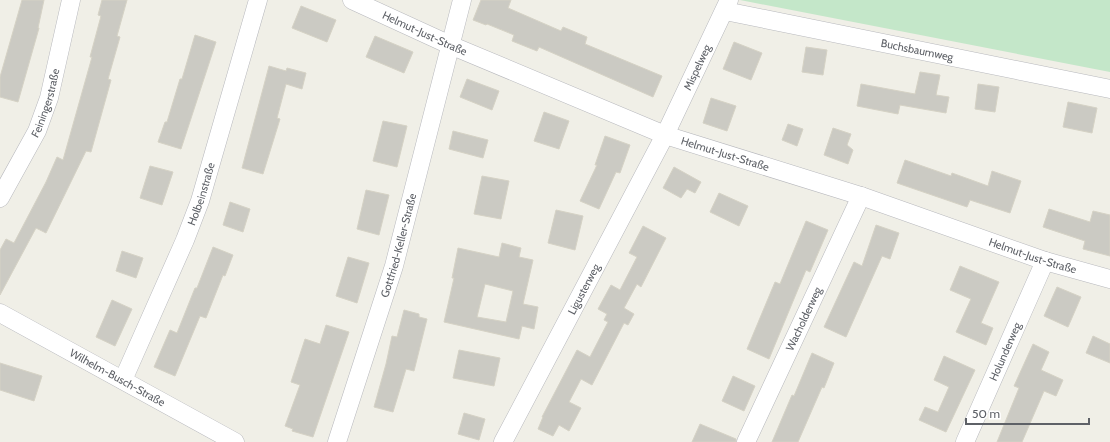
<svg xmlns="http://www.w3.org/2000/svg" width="1110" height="442" viewBox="0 0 1110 442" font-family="Cabin,sans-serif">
<rect width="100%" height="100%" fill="#f0efe7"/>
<path fill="#c4e7c9" d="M740,0H1110V72Z"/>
<path fill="#cbcac3" stroke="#d5d2c5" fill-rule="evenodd" d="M22,0H44L38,28H39L18,102L0,97V77Z
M102,0H127L117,36L120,37L108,79L111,80L91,152L86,151L46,233L36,228L0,295V250L6,239L14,243L46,182L57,157L63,160L92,57H90L101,16L98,15Z
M481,0H511L508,8L561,31L563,27L587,37L585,44L662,76L653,97L539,47L537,51L512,41L514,35L487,24L486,25L473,20Z
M301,6L336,20L327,42L292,28Z
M195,35L216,42L181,149L158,142L165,122H167L180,79H182Z
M375,36L413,52L404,73L366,57Z
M734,42L762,53L751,80L723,69Z
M806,47L827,50L823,75L802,72Z
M269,66L286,71L287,68L306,73L302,89L286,84L277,118L280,119L263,174L242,168Z
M920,72L940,75L936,95L949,97L946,113L900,105L898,114L857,106L861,84L915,94Z
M467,79L499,91L492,110L460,97Z
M978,84L999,87L995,112L975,109Z
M711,98L736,106L727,131L703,123Z
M1068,102L1097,108L1092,133L1063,127Z
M544,112L569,121L559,149L534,141Z
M383,121L407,126L397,167L373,161Z
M788,124L803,129L797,146L782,140Z
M833,128L851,134L847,145L853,150L848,164L824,155Z
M453,131L488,140L483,158L449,149Z
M605,136L630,145L620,173L616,172L599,209L580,201L597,165H595Z
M905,160L951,176L952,173L988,186L992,171L1021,181L1010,213L970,200L967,207L897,183Z
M150,166L173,172L162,205L140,198Z
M674,167L701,182L695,193L687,189L681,198L663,188Z
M482,176L509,181L501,219L474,214Z
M366,190L389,195L379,235L357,229Z
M719,193L748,206L739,226L710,212Z
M230,202L250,209L243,232L223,225Z
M1049,209L1090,222L1093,211L1110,215V256L1083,249L1085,241L1043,227Z
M556,210L583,216L575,250L548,243Z
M806,221L828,230L810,272L806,270L769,359L747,349L775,282L780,284Z
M876,225L899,233L890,259L882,256L846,337L824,327L854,262L862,266Z
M643,226L666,238L641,287L637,284L624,308L634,314L628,325L624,323L592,385L581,379L569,402L581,408L569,431L559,425L553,436L538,429L543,417H542L577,350L590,357L608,322L604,320L607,314L598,309L611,285L620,290L637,257L629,253Z
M502,243L521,248L519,257L533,260L523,304L538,307L534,329L522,326L519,339L444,322L454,278H452L458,248L499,257ZM485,284L513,291L506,322L477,317Z
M213,247L233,255L225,276L223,275L206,318L200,316L175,376L154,367L170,330L177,333L195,288H197Z
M122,251L143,258L136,278L116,271Z
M348,257L369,263L357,303L336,296Z
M960,266L999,282L981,323L993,328L986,345L956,332L971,299L950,290Z
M1057,287L1081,297L1068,327L1044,316Z
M112,300L132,309L115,346L96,337Z
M404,310L419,314V317L427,319L414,371L406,369L393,412L374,407L386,364L392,336L397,337Z
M326,325L349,332L313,437L292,431L293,429L285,426L300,385L291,382L305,339L320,344Z
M1093,336L1110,344V363L1086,353Z
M1033,344L1049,352L1041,370L1063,380L1056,396L1044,391L1022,442H997L1019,388L1014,386Z
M459,350L500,358L494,386L453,378Z
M812,353L834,363L824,388L822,387L798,442H772L792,395L794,396Z
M944,356L975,370L946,432L919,420L925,407L938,412L949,387L934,380Z
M0,363L42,376L34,401L0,390Z
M733,376L755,386L744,411L722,401Z
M464,413L485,419L479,440L458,434Z
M700,424L736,439V442H692Z"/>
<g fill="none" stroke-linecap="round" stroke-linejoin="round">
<defs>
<g id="minor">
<path id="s1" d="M352,0L450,45L665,135L861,196L1045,261L1110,279"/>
<path id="s2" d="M725,11L1110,89"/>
<path id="s3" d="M0,198L37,131L49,98L71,0"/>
<path id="s4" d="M0,313L235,442"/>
<path id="s5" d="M123,380L185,240L200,201L258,0"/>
<path id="s6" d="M337,442L394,266L462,0"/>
<path id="s7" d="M503,442L665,135L729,0"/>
<path id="s8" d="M746,442L861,196"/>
<path id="s9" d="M965,442L1045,261"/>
</g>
</defs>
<use href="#minor" stroke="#b7b8bd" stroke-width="19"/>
<use href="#minor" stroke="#fff" stroke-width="18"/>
</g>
<g text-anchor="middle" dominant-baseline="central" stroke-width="3.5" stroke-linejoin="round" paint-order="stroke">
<g font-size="11" fill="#5e6167" stroke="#fff">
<text stroke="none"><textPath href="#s1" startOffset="80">Helmut-Just-Straße</textPath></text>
<text stroke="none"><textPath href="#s2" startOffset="196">Buchsbaumweg</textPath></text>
<text stroke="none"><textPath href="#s7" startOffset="422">Mispelweg</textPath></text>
<text stroke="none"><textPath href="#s3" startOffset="106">Feiningerstraße</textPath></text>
<text stroke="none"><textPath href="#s1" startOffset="404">Helmut-Just-Straße</textPath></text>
<text stroke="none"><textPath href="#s5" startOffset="202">Holbeinstraße</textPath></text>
<text stroke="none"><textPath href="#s6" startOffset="206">Gottfried-Keller-Straße</textPath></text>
<text stroke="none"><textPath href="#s1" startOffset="728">Helmut-Just-Straße</textPath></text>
<text stroke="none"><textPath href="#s7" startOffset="173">Ligusterweg</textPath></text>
<text stroke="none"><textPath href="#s8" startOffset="136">Wacholderweg</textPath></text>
<text stroke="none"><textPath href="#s9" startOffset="99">Holunderweg</textPath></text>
<text stroke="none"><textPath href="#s4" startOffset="134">Wilhelm-Busch-Straße</textPath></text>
</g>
</g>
<path d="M966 418v6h123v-6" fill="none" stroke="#5e6167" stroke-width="2"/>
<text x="972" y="418" font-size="12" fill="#5e6167" stroke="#ffffff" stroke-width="3" paint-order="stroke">50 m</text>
</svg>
